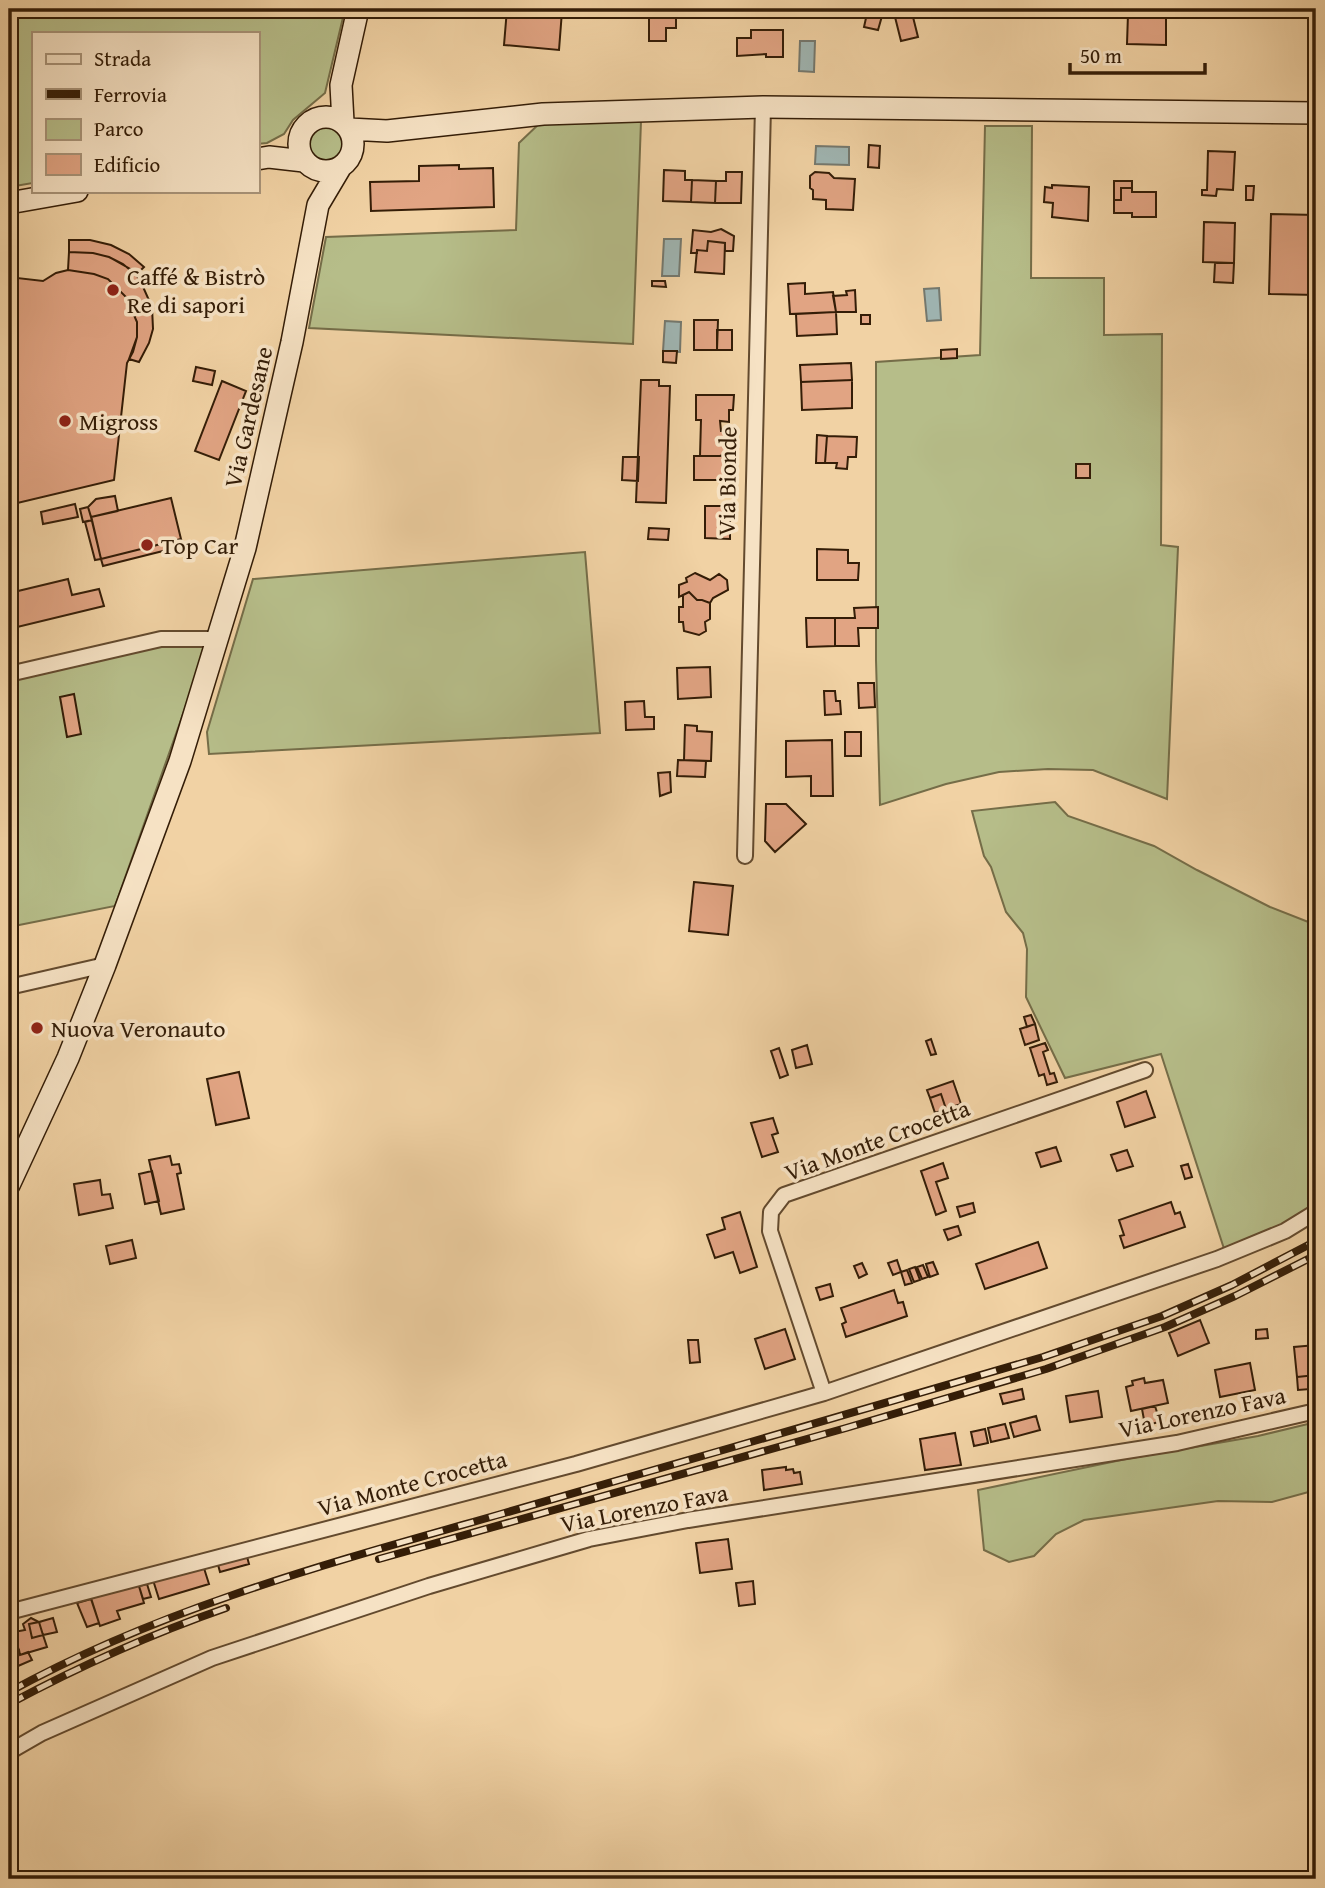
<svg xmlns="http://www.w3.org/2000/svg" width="1325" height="1888" viewBox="0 0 1325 1888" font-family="'Gentium Book Plus',serif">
<rect width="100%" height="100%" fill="#f1d2a4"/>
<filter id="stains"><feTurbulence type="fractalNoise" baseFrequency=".00286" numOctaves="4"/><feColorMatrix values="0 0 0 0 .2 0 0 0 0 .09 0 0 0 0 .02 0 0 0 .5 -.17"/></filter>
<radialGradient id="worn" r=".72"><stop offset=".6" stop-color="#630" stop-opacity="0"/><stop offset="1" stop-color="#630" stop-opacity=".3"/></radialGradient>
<path fill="#b6bd89" stroke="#756d48" stroke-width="2" d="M9,9H345L325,93L293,120L284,134L267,143L257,144V33H33V183L9,187Z
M641,121L633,344L309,328L326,237L516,230L519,143L541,122Z
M305 144a21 21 0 1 1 42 0a21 21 0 1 1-42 0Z
M985,126H1032L1031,278H1104V335L1162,334L1161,545L1178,547L1167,799L1093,770L1048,769L999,772L946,784L880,805L876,660V362L980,355Z
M585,552L600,733L209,754L207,732L253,579Z
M207,634L194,683L115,906L9,927V681Z
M1055,802L1068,816L1154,846L1197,870L1270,907L1316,925V1215L1228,1261L1161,1054L1065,1078L1026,997L1027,949L1023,933L1006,912L991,867L984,856L972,811Z
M1316,1422V1490L1272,1502L1218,1501L1084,1520L1056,1534L1034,1556L1009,1562L984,1550L978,1490L1126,1459L1258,1436Z"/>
<path fill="#9fb5b2" stroke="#74786e" stroke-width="2" d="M800,41H815L814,72L799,71Z
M816,146L849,147V165L815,164Z
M664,239H681L679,276H662Z
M939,288L941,320L927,321L924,289Z
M665,321L681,322L680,352L663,351Z"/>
<path fill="#e1a483" stroke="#341d07" stroke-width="2" d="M507,9L562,11L559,50L504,45Z
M649,9H676V28H666V41H649Z
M751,9H774V17L751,16Z
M868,9H884L878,30L864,27Z
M893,9H911L918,37L901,41Z
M1132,9H1154V14H1131Z
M1128,14L1166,15V45L1127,44Z
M751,30H783V57H766V54L737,56V38H751Z
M869,145L880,146L879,168L868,167Z
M1208,151L1235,152L1233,190L1217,189L1216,196L1202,195V190H1207Z
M459,165V169L493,168L494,207L371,211L370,182L419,181V166Z
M664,170L685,171V180H692L691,202L663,201Z
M726,172H742L741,203H715L716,181H726Z
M815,172L829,173L834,178L855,179L853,210L826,209V200L813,199V190L810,188V176Z
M692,180L716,181L715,203L691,202Z
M1114,181H1132V188H1121V200H1114Z
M1052,185L1089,187L1088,221L1052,217L1053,203L1044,202L1045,187L1052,188Z
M1246,186H1254L1253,200H1246Z
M1121,188H1132V192H1156V217H1132V213H1114V200H1121Z
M1271,214L1316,215V295L1269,294Z
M1204,222L1235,223L1234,263L1203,262Z
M721,229L734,236L733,251H725V243L708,241L707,251L697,250V253H691L693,230L711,232Z
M69,240H90L111,245L129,254L144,267L136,275L123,264L109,257L93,253L69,252Z
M708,241L725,243L724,274L695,272L697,250L707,251Z
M69,252L93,253L109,257L132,270L140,280L152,307L153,329L149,343L139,362L129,359L137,337V322L126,297L108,279L94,274L68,270Z
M1215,263H1234L1233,283L1214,282Z
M68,270L94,274L108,279L126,297L137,322V337L133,352L127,363L114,480L9,505V277L43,281L56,273Z
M652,281H665L666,287L652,286Z
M805,283V294L833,292L836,312L790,314L788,284Z
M855,290L856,312H836L833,296L847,295L846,291Z
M836,312L837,334L797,336L796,314Z
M861,315H870V324H861Z
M694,320H718L717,350H694Z
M717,330H732V350H717Z
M957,349V358L941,359V350Z
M663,351H677L676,363L663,362Z
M851,363L852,380L801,382L800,365Z
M196,367L215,371L212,385L193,381Z
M641,380H659V386H670L666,503L636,502Z
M852,380V408L802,410L801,382Z
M222,381L246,391L219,460L195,451Z
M696,395H734L733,410H729V422L720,421L721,431H733V451L720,456H700L701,420H696Z
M817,435L827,436L825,463H816Z
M827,436L857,437L856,457H848L847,469L836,468L837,463H825Z
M736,452L735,480H694V456H720Z
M623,457H639L638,481L622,480Z
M1076,464H1090V478H1076Z
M115,496L118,511L91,517L88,507L96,499Z
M171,498L181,539L101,559L91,517Z
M75,504L78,517L43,524L41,512Z
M705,506H730V539L705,538Z
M88,507L92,520L83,522L80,509Z
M92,520L101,559L95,560L85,522Z
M649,528L669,529L668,540L648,539Z
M181,539L183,546L103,566L101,559Z
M817,549L848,550V563H859L858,580H817Z
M9,552L18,591L68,579L72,595L99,589L104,606L9,629Z
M695,573L710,580L719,574L727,580L728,590L713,598L710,603L702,600H697L689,592L679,597V585L687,582L686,578Z
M689,592L697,600H702L710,603V619L705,622L706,631L699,635L684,631L683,622H679V607H683V595Z
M878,607V628H858L859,646H835V618H855L854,608Z
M806,618H835V646L807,647Z
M710,667L711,697L678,699L677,668Z
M858,683H874L875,707L859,708Z
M824,691H835L836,701H840L841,714L825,715Z
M74,694L81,734L67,737L60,697Z
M644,701L645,717H654V729L626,730L625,702Z
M685,725L697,726V731L712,732L711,761L684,760Z
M845,732H861V756H845Z
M832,740L833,796H811V776L786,777V741Z
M678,760L706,761L705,777L677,776Z
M670,772L671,792L660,796L658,773Z
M766,804H786L806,824L775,852L765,841Z
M694,882L733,886L728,935L689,931Z
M1031,1015L1035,1024L1027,1027L1024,1017Z
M1035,1024L1039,1040L1025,1045L1020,1029Z
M931,1039L936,1054L931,1055L926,1041Z
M1045,1043L1048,1050L1043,1052L1050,1074L1054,1073L1057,1082L1047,1085L1044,1074L1039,1076L1030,1048Z
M807,1045L812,1064L796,1068L792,1050Z
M779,1048L788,1075L780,1078L771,1051Z
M239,1072L249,1118L216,1125L207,1079Z
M953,1081L961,1104L946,1109L941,1094L930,1098L927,1090Z
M1146,1091L1155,1117L1125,1127L1117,1102Z
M941,1094L946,1109L935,1113L930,1098Z
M773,1118L778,1133L772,1135L778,1152L762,1157L751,1123Z
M1056,1147L1061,1161L1041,1167L1036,1153Z
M1127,1150L1133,1166L1117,1171L1111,1155Z
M170,1156L172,1165L179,1164L181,1173L177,1174L184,1209L161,1214L149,1160Z
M943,1163L948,1178L936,1182L946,1211L936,1215L921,1171Z
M1188,1164L1192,1177L1185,1179L1181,1166Z
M152,1171L159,1201L145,1204L139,1174Z
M100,1180L102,1195L110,1194L113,1208L79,1215L74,1184Z
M1171,1202L1175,1214L1180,1212L1185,1227L1124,1248L1120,1236L1124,1235L1119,1220Z
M973,1203L975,1212L960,1217L957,1207Z
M740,1212L757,1267L740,1273L733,1252L715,1258L707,1235L725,1229L722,1218Z
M958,1226L961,1235L948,1240L944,1230Z
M132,1240L136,1258L110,1264L106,1246Z
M1038,1242L1047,1268L985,1289L976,1264Z
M897,1260L901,1272L893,1275L888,1263Z
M933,1262L938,1274L930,1277L926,1264Z
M862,1263L867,1274L859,1278L854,1266Z
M923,1265L928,1277L922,1279L917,1267Z
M915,1267L920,1280L914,1282L909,1269Z
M907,1270L912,1283L905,1285L901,1272Z
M830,1284L833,1296L820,1300L816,1288Z
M894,1290L898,1303L903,1302L907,1316L846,1337L842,1324L846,1322L841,1308Z
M1200,1320L1209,1343L1178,1356L1169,1333Z
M785,1329L795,1359L765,1369L755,1339Z
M1267,1329L1268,1338L1256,1339V1330Z
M688,1340H698L700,1362L690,1363Z
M1316,1345V1375L1297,1377L1294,1347Z
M1250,1363L1255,1390L1220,1397L1215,1370Z
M1316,1375V1392L1310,1393V1389L1298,1390L1297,1377Z
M1144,1378L1145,1383L1163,1380L1168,1403L1131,1411L1126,1387L1133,1385L1132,1381Z
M1022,1389L1024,1399L1003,1404L1000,1394Z
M1098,1391L1102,1417L1070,1422L1066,1396Z
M1155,1406L1160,1422L1145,1425L1142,1409Z
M1036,1416L1040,1430L1014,1437L1010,1423Z
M1005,1424L1009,1438L991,1442L988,1428Z
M985,1429L988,1443L974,1446L971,1432Z
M955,1433L961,1465L925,1470L920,1439Z
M786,1467V1470L793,1469L794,1473L800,1472L802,1484L764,1490L762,1470Z
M728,1539L732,1569L700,1573L696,1543Z
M246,1553L249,1564L220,1572L217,1561Z
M203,1565L209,1584L159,1599L153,1580Z
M753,1581L755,1604L739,1606L736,1583Z
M138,1583L144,1603L117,1611L120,1619L100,1626L91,1598Z
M147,1584L151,1597L143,1599L139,1586Z
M91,1599L99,1623L87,1627L77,1603Z
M31,1618L39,1622L29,1624L32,1638L43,1635L47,1647L20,1655L14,1632L25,1630L23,1624Z
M53,1618L57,1632L43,1635L39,1622Z
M39,1622L43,1635L32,1638L29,1624Z
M19,1650L20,1655L28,1652L32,1660L18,1666L15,1651Z"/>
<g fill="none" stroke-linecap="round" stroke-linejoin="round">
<defs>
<path id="street" d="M9,674L161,639H218
M745,856L763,107
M9,987L105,965
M824,1393L770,1231L771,1212L784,1195L1145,1070
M9,1612L576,1464L824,1393L1217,1259L1285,1231L1316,1212
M9,1752L42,1733L212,1658L429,1586L589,1539L688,1520L1177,1443L1316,1411"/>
<path id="secondary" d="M299 144a27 27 0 1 1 54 0a27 27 0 1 1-54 0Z
M343,122L341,85L358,9
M349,129L387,131L543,114L763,107L1316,113
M257,159L269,157L304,161
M9,203L77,191
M9,1185L68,1058L105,965L180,761L245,548L292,342L318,205L340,168"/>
</defs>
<use href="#street" stroke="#634a2e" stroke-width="18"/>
<use href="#secondary" stroke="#341d07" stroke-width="24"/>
<use href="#street" stroke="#f6e2c4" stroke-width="14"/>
<use href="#secondary" stroke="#f6e2c4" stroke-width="21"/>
<defs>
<path id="rail" d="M379,1559L846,1428L1046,1369L1165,1327L1235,1296L1316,1255
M9,1692C163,1607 333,1562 501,1514C682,1462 862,1410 1043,1357L1162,1316L1232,1285L1316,1241
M9,1704C78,1667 151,1634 226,1608"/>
</defs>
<use href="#rail" stroke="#341d07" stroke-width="8"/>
<use href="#rail" stroke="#f6e2c4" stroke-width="5" stroke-dasharray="16" stroke-linecap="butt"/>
</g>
<g fill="#8f2418" stroke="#f6e2c4" stroke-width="2.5">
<circle cx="113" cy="290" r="7"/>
<circle cx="65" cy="421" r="7"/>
<circle cx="147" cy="545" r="7"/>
<circle cx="37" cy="1028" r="7"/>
</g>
<g text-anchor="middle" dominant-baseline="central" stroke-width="7" stroke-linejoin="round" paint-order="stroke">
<g font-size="24" fill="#341d07" stroke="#f6e2c4" text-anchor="start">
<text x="127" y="276">Caffé &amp; Bistrò<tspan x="127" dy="28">Re di sapori</tspan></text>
<text x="79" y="421">Migross</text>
<text x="161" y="545">Top Car</text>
<text x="51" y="1028">Nuova Veronauto</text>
</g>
<g font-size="24" fill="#341d07" stroke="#f6e2c4">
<text transform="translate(248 417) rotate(-77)">Via Gardesane</text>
<text transform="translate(727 481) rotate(-89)">Via Bionde</text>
<text transform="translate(877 1140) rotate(-20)">Via Monte Crocetta</text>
<text transform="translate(1202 1412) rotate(-12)">Via Lorenzo Fava</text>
<text transform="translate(412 1483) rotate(-15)">Via Monte Crocetta</text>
<text transform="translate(644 1508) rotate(-11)">Via Lorenzo Fava</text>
</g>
</g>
<rect width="1325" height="1888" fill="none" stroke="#f1d2a4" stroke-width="35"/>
<rect x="10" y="10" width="1304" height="1867" fill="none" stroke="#341d07" stroke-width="3.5"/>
<rect x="18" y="18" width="1290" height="1853" fill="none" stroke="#341d07" stroke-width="2"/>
<rect x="32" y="32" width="228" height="161" fill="#f6e2c4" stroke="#a89378" stroke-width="2"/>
<rect x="46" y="54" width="35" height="10" fill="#f6e2c4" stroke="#a89378" stroke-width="2"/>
<text x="94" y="66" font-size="21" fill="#341d07">Strada</text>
<rect x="46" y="89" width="35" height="10" fill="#341d07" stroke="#a89378" stroke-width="2"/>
<text x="94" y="102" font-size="21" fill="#341d07">Ferrovia</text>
<rect x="46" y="119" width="35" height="21" fill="#b6bd89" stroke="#a89378" stroke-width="2"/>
<text x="94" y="136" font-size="21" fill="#341d07">Parco</text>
<rect x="46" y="154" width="35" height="21" fill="#e1a483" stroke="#a89378" stroke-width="2"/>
<text x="94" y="172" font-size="21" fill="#341d07">Edificio</text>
<path d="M1070 63v10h135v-10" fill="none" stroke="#341d07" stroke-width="3.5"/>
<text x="1080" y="63" font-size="21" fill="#341d07" stroke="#f6e2c4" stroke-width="5" paint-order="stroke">50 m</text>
<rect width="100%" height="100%" filter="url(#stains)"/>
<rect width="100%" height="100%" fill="url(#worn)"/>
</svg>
